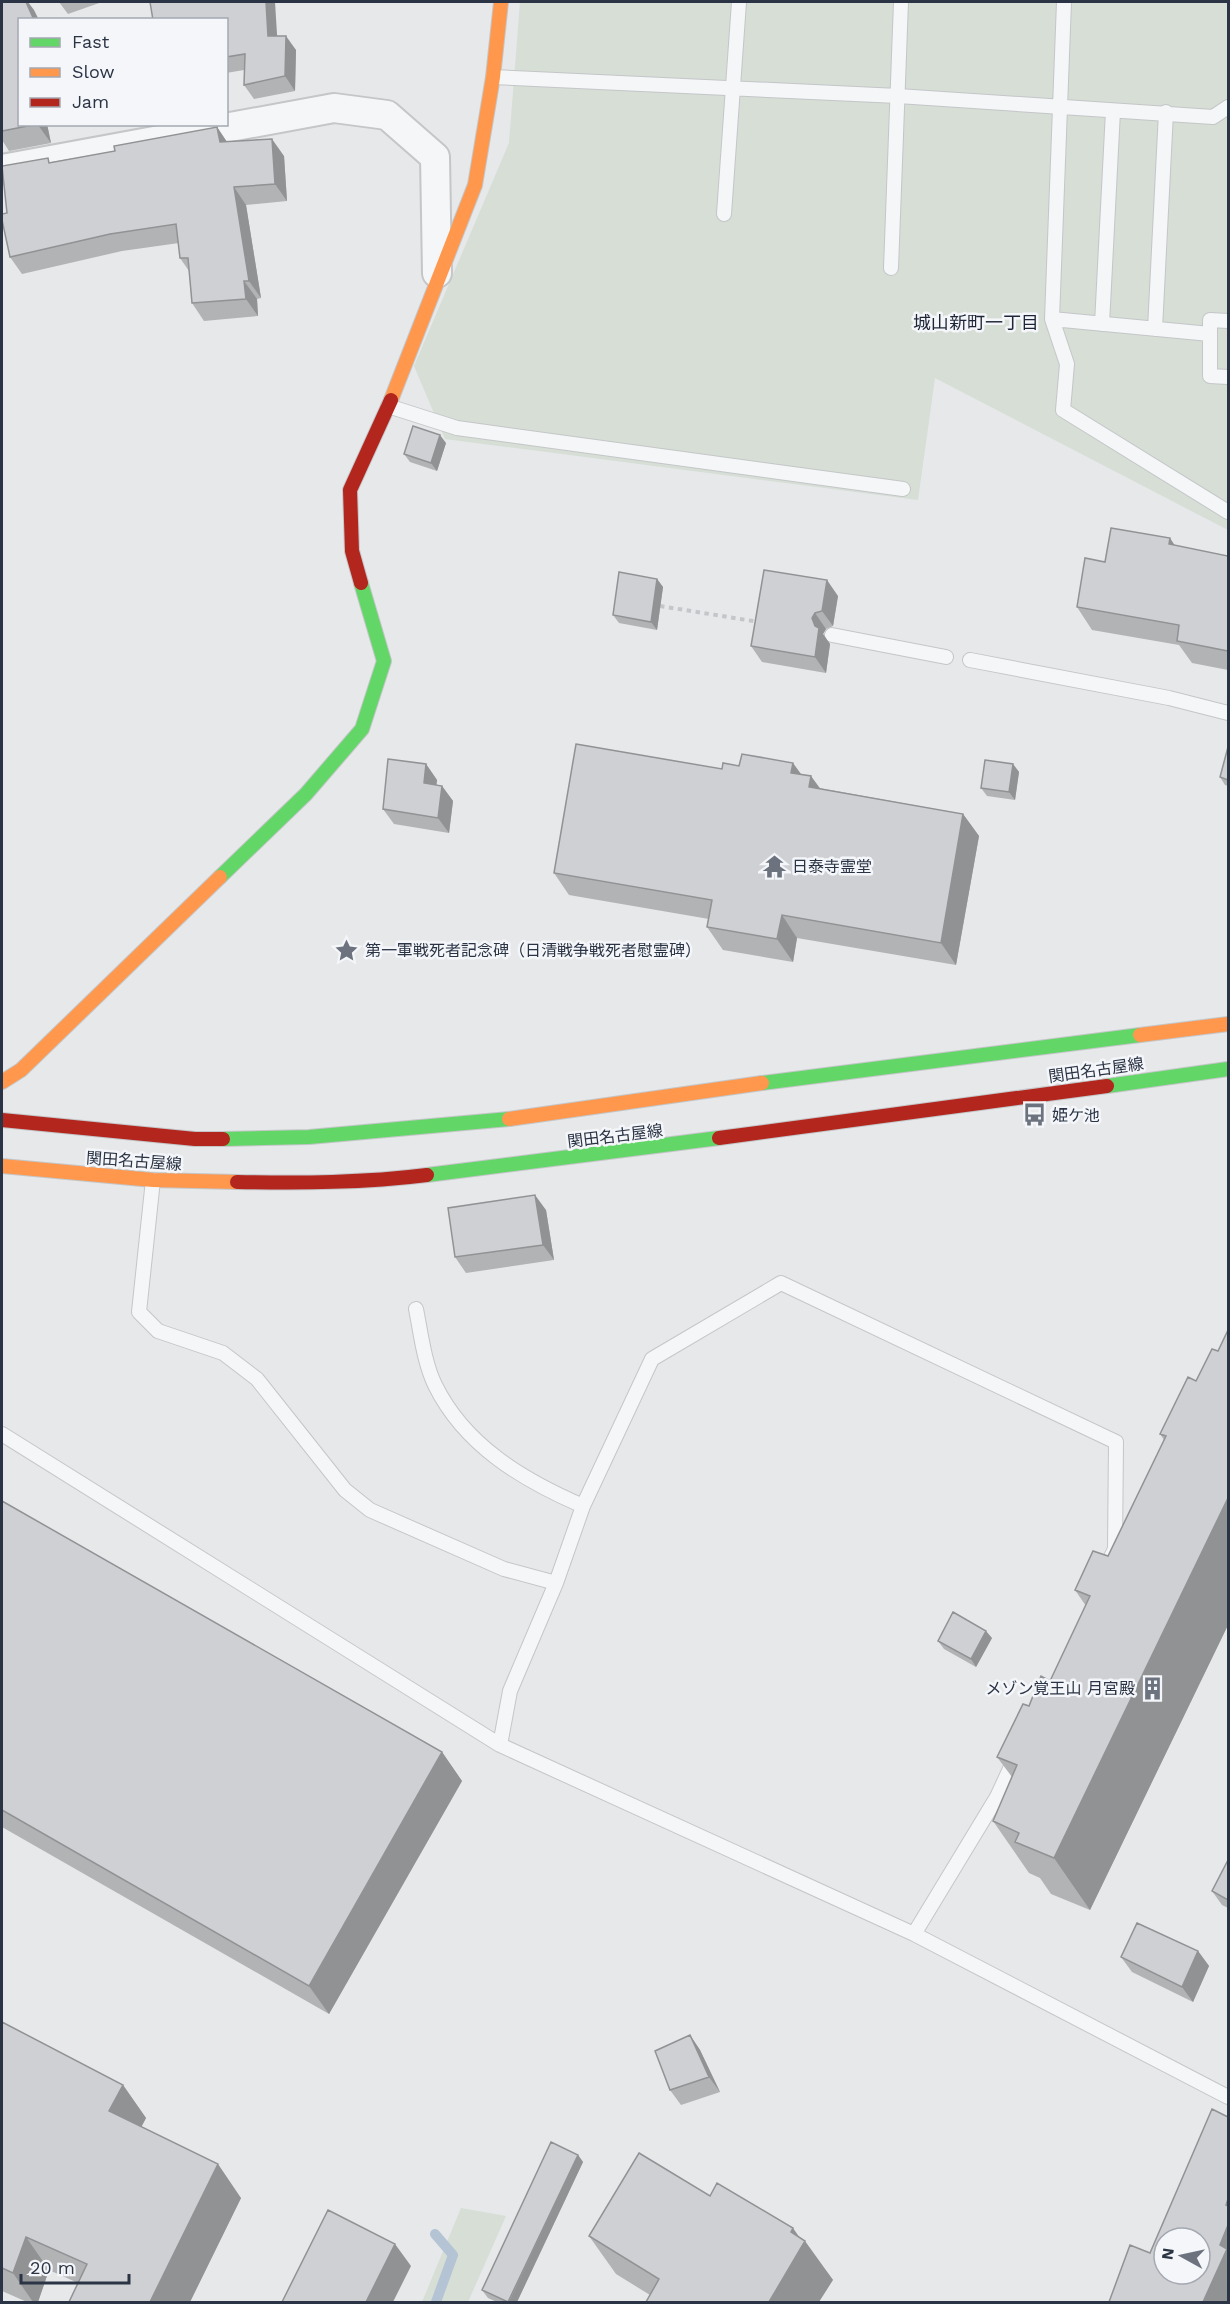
<svg xmlns="http://www.w3.org/2000/svg" width="1230" height="2304" viewBox="0 0 1230 2304" font-family="'Work Sans','Noto Sans JP',sans-serif">
<rect width="100%" height="100%" fill="#e6e8ea"/>
<path fill="#d6ded6" d="M520,2H1228V530L935,378L918,500L445,439L414,366L509,143Z
M461,2208L506,2216L468,2302H422Z"/>
<g fill="none" stroke-linecap="round" stroke-linejoin="round">
<path stroke="#b4c4d5" stroke-width="10" d="M435,2234L453,2255L436,2302"/>
<defs>
<path id="lane" d="M1064,2L1052,319L1067,364L1063,410L1228,512
M493,77L898,96L1213,117L1228,107
M724,214L739,2
M891,268L901,2
M1052,319L1210,334
M1228,321L1210,320V376L1228,377
M1102,324L1113,111
M1155,329L1166,112
M388,406L457,428L903,489
M832,635L946,657
M970,660L1169,698L1228,713
M153,1180L139,1312L158,1331L223,1353L257,1379L345,1490L370,1510L504,1569L556,1583
M416,1309C421,1334 424,1362 435,1385C465,1446 523,1480 583,1506
M2,1434L500,1745
M1110,1559L1115,1549L1116,1442L781,1283L652,1359L583,1506L556,1583L510,1691L500,1745L914,1934L1228,2097
M914,1934L997,1797L1015,1758"/>
<path id="street" d="M2,169L334,108L387,115L435,157L437,273"/>
<path id="fast" d="M220,877L306,794L362,729L384,661L361,583
M762,1083L1140,1035
M1107,1086L1228,1069
M223,1139L309,1137L509,1119
M427,1175L719,1138"/>
<path id="slow" d="M391,400L475,185L493,77L501,2
M1140,1035L1228,1024
M2,1082L21,1070L220,877
M509,1119L762,1083
M2,1166L153,1180L237,1182"/>
<path id="jam" d="M361,583L352,551L350,490L391,400
M2,1120L195,1139H223
M719,1138L1107,1086
M237,1182C301,1183 364,1183 427,1175"/>
</defs>
<use href="#lane" stroke="#c4c6c8" stroke-width="16"/>
<use href="#street" stroke="#c4c6c8" stroke-width="32"/>
<use href="#fast" stroke="#c4c6c8" stroke-width="16"/>
<use href="#slow" stroke="#c4c6c8" stroke-width="16"/>
<use href="#jam" stroke="#c4c6c8" stroke-width="16"/>
<path stroke="#c5c6ca" stroke-width="4" stroke-dasharray="4.5 4.5" stroke-linecap="butt" d="M660,606L759,622"/>
<use href="#lane" stroke="#f5f6f7" stroke-width="14"/>
<use href="#street" stroke="#f5f6f7" stroke-width="28"/>
<use href="#fast" stroke="#63d668" stroke-width="14"/>
<use href="#slow" stroke="#ff974d" stroke-width="14"/>
<use href="#jam" stroke="#b3261e" stroke-width="14"/>
</g>
<path fill="#b1b3b5" d="M2,2L34,10L20,124H47L51,143L9,151L2,140Z
M59,2H102L68,14Z
M226,20L277,36L296,50L295,91L254,99L244,85V70L226,73Z
M217,127L227,142L284,156L287,201L246,205L261,298L257,299L258,316L204,321L192,303L189,271L180,258L179,243L122,251L22,274L10,257L7,213L51,162L115,151Z
M446,443L437,471L410,462L404,454Z
M1175,546L1228,556V670L1192,663L1179,645L1092,630L1077,607L1105,562Z
M657,579L663,587L657,630L619,623L613,615Z
M838,596L833,626L826,629L823,634L830,644L826,673L762,662L751,646Z
M1228,747V786L1225,785L1220,777Z
M426,764L437,780L436,785L442,786L453,801L449,833L394,824L383,809Z
M1013,764L1019,772L1015,800L987,796L981,788Z
M739,766L801,774L820,788L963,814L979,836L956,965L797,938L793,962L723,950L707,927L709,919L569,895L554,873L722,769Z
M546,1210L554,1260L466,1273L455,1257Z
M1228,1330V1625L1090,1910L1051,1894L1040,1878L1029,1873L993,1821L1012,1777L997,1757L1029,1706L1050,1681L1086,1606L1075,1590L1108,1556L1164,1440L1160,1434L1218,1351Z
M2,1501L442,1752L462,1781L329,2014L2,1827Z
M992,1638L976,1667L944,1649L938,1641Z
M1228,1860V1908L1222,1905L1212,1891Z
M1198,1951L1209,1966L1193,2002L1132,1972L1121,1957Z
M2,2022L123,2085L146,2118L141,2127L241,2198L190,2302H69L78,2283L49,2270L38,2302H27L2,2291Z
M690,2035L700,2050L720,2092L681,2105L670,2090Z
M578,2155L583,2162L517,2302H497L488,2298L482,2290Z
M589,2236L800,2237L833,2280L650,2295L616,2274Z"/>
<path fill="#909294" d="M26,2H28L34,10L39,20H34Z
M266,2H275L278,50L268,36Z
M286,36L296,50L295,91L285,76Z
M47,124L51,143L38,125Z
M217,127L229,145L220,142Z
M272,139L284,156L287,201L275,184Z
M234,187L246,205L261,298L249,281Z
M244,281L257,299L258,316L246,299Z
M440,435L446,443L437,471L431,463Z
M1170,538L1185,561L1169,544Z
M657,579L663,587L657,630L651,622Z
M827,580L838,596L833,626L822,611Z
M815,613L826,629L823,634L830,644L826,673L815,657V626L812,618Z
M793,763L809,785L811,776L827,798L809,787L791,773Z
M426,764L437,780L435,799L424,783Z
M1013,764L1019,772L1015,800L1009,792Z
M442,786L453,801L449,833L438,818Z
M963,814L979,836L956,965L941,943Z
M782,915L797,938L793,962L777,939Z
M535,1195L546,1210L554,1260L543,1245Z
M1228,1498V1625L1090,1910L1054,1858Z
M986,1631L992,1638L976,1667L971,1659Z
M442,1752L462,1781L329,2014L309,1986Z
M1198,1951L1209,1966L1193,2002L1182,1987Z
M690,2035L700,2050L720,2092L709,2077Z
M123,2085L146,2118L132,2145L109,2111Z
M578,2155L583,2162L517,2302H509Z
M218,2164L241,2198L190,2302H150Z
M1228,2225V2302H1203L1220,2245Z
M793,2228L804,2244L805,2241L833,2280L819,2302H769L791,2232Z
M26,2237L49,2270L38,2302H33L13,2273Z
M395,2244L411,2266L393,2302H366Z"/>
<path fill="#ced0d3" stroke="#909294" stroke-width="1.5" fill-rule="evenodd" d="M2,2H26L34,20H20V124H38L2,131Z
M150,2H266L268,36H286L285,76L244,85L245,54L226,57V20H153Z
M217,127L220,142L272,139L275,184L234,187L249,281H244L246,299L192,303L188,258H180L176,224L110,234L10,257L2,220V214L7,213L2,166L48,158L49,163L115,151L114,146Z
M413,426L440,435L431,463L404,454Z
M1111,528L1170,538L1169,544L1228,556V651L1177,641L1179,625L1077,607L1085,558L1105,562Z
M764,570L827,580L822,611L815,613L812,618L815,626L819,628L815,657L751,646Z
M619,572L657,579L651,622L613,615Z
M576,744L722,769L723,763L739,766L742,754L793,763L791,773L811,776L809,787L963,814L941,943L782,915L777,939L707,927L712,900L554,873Z
M1228,747V780L1220,777Z
M388,759L426,764L424,783L442,786L438,818L383,809Z
M985,760L1013,764L1009,792L981,788Z
M535,1195L543,1245L455,1257L448,1208Z
M1228,1330V1498L1054,1858L1015,1842L1019,1833L993,1821L1017,1765L997,1757L1023,1704L1029,1706L1041,1676L1050,1681L1090,1596L1075,1590L1093,1551L1108,1556L1166,1436L1160,1434L1188,1377L1196,1381L1212,1349L1218,1351Z
M2,1501L442,1752L309,1986L2,1810Z
M953,1612L986,1631L971,1659L938,1641Z
M1228,1860V1900L1212,1891Z
M1137,1923L1198,1951L1182,1987L1121,1957Z
M2,2022L123,2085L109,2111L218,2164L150,2302H69L87,2264L26,2237L13,2273L2,2268Z
M690,2035L709,2077L670,2090L655,2051Z
M1212,2109L1228,2117V2199L1226,2205L1228,2206V2225L1220,2245L1227,2249L1203,2302H1109L1130,2245L1150,2253ZM1164,2238H1200V2274H1164Z
M551,2142L578,2155L508,2302L482,2290Z
M639,2153L710,2196L717,2183L793,2228L791,2232L805,2241L769,2302H646L659,2279L589,2236Z
M328,2210L395,2244L366,2302H282Z"/>
<defs>
<symbol id="temple-bare" viewBox="-9 -9 18 18"><path d="M0-6L5-2H3V0L6.5 2.5H4V6H1.5V3h-3V6H-4V2.5H-6.5L-3 0V-2H-5Z" fill="#6c737f" stroke="#f4f6f9" stroke-width="2.5" paint-order="stroke"/></symbol>
<symbol id="sight-bare" viewBox="-9 -9 18 18"><path d="M0-6L1.8-2.2L6-1.7L2.9 1.2L3.7 5.4L0 3.3L-3.7 5.4L-2.9 1.2L-6-1.7L-1.8-2.2Z" fill="#6c737f" stroke="#f4f6f9" stroke-width="2.5" paint-order="stroke"/></symbol>
<symbol id="bus-bare" viewBox="-9 -9 18 18"><path d="M-5-6H5V4H4V6H2V4H-2V6H-4V4H-5ZM-3.5-4V0h7V-4ZM-3.5 1.2v1.5H-2V1.2ZM2 1.2v1.5H3.5V1.2Z" fill="#6c737f" stroke="#f4f6f9" stroke-width="2.5" paint-order="stroke"/></symbol>
<symbol id="building-bare" viewBox="-9 -9 18 18"><path d="M-4-6H4V6H1V3H-1V6H-4ZM-2.5-4.3h1.7v1.8h-1.7ZM.8-4.3h1.7v1.8H.8ZM-2.5-1h1.7V.8h-1.7ZM.8-1h1.7V.8H.8Z" fill="#6c737f" stroke="#f4f6f9" stroke-width="2.5" paint-order="stroke"/></symbol>
</defs>
<g fill-rule="evenodd">
<use href="#temple-bare" x="758" y="850" width="33" height="33"/>
<use href="#sight-bare" x="330" y="934" width="33" height="33"/>
<use href="#bus-bare" x="1018" y="1098" width="33" height="33"/>
<use href="#building-bare" x="1136" y="1672" width="33" height="33"/>
</g>
<g text-anchor="middle" dominant-baseline="central" stroke-width="5" stroke-linejoin="round" paint-order="stroke">
<g font-size="16" fill="#2b3445" stroke="#f4f6f9" text-anchor="start">
<text x="792" y="866">日泰寺霊堂</text>
<text x="365" y="950">第一軍戦死者記念碑（日清戦争戦死者慰霊碑）</text>
<text x="1052" y="1115">姫ケ池</text>
<text x="1135" y="1688" text-anchor="end">メゾン覚王山 月宮殿</text>
</g>
<g font-size="16" fill="#2b3445" stroke="#f4f6f9">
<text transform="translate(1096 1070) rotate(-8)">関田名古屋線</text>
<text transform="translate(615 1136) rotate(-7)">関田名古屋線</text>
<text transform="translate(134 1161) rotate(4)">関田名古屋線</text>
</g>
<g font-size="18" fill="#1d2536" stroke="#f4f6f9">
<text x="976" y="322">城山新町一丁目</text>
</g>
</g>
<rect width="1230" height="2304" fill="none" stroke="#2b3445" stroke-width="6"/>
<rect x="18" y="18" width="210" height="108" fill="#f4f6f9" stroke="#a4a8b1" stroke-width="1.5"/>
<rect x="30" y="38" width="30" height="9" fill="#63d668" stroke="#a4a8b1" stroke-width="1.5"/>
<text x="72" y="48" font-size="18" fill="#2b3445">Fast</text>
<rect x="30" y="68" width="30" height="9" fill="#ff974d" stroke="#a4a8b1" stroke-width="1.5"/>
<text x="72" y="78" font-size="18" fill="#2b3445">Slow</text>
<rect x="30" y="98" width="30" height="9" fill="#b3261e" stroke="#a4a8b1" stroke-width="1.5"/>
<text x="72" y="108" font-size="18" fill="#2b3445">Jam</text>
<g transform="translate(1182 2256) rotate(278)"><circle r="28" fill="#f4f6f9" stroke="#a4a8b1" stroke-width="1.5"/>
<path d="M0-4.5L10 22L0 15L-10 22Z" fill="#6c737f"/>
<text y="-9" font-size="16" font-weight="bold" text-anchor="middle" fill="#2b3445">N</text>
</g>
<path d="M21 2274v9h108v-9" fill="none" stroke="#2b3445" stroke-width="3"/>
<text x="30" y="2274" font-size="18" fill="#2b3445" stroke="#f4f6f9" stroke-width="4.5" paint-order="stroke">20 m</text>
</svg>
